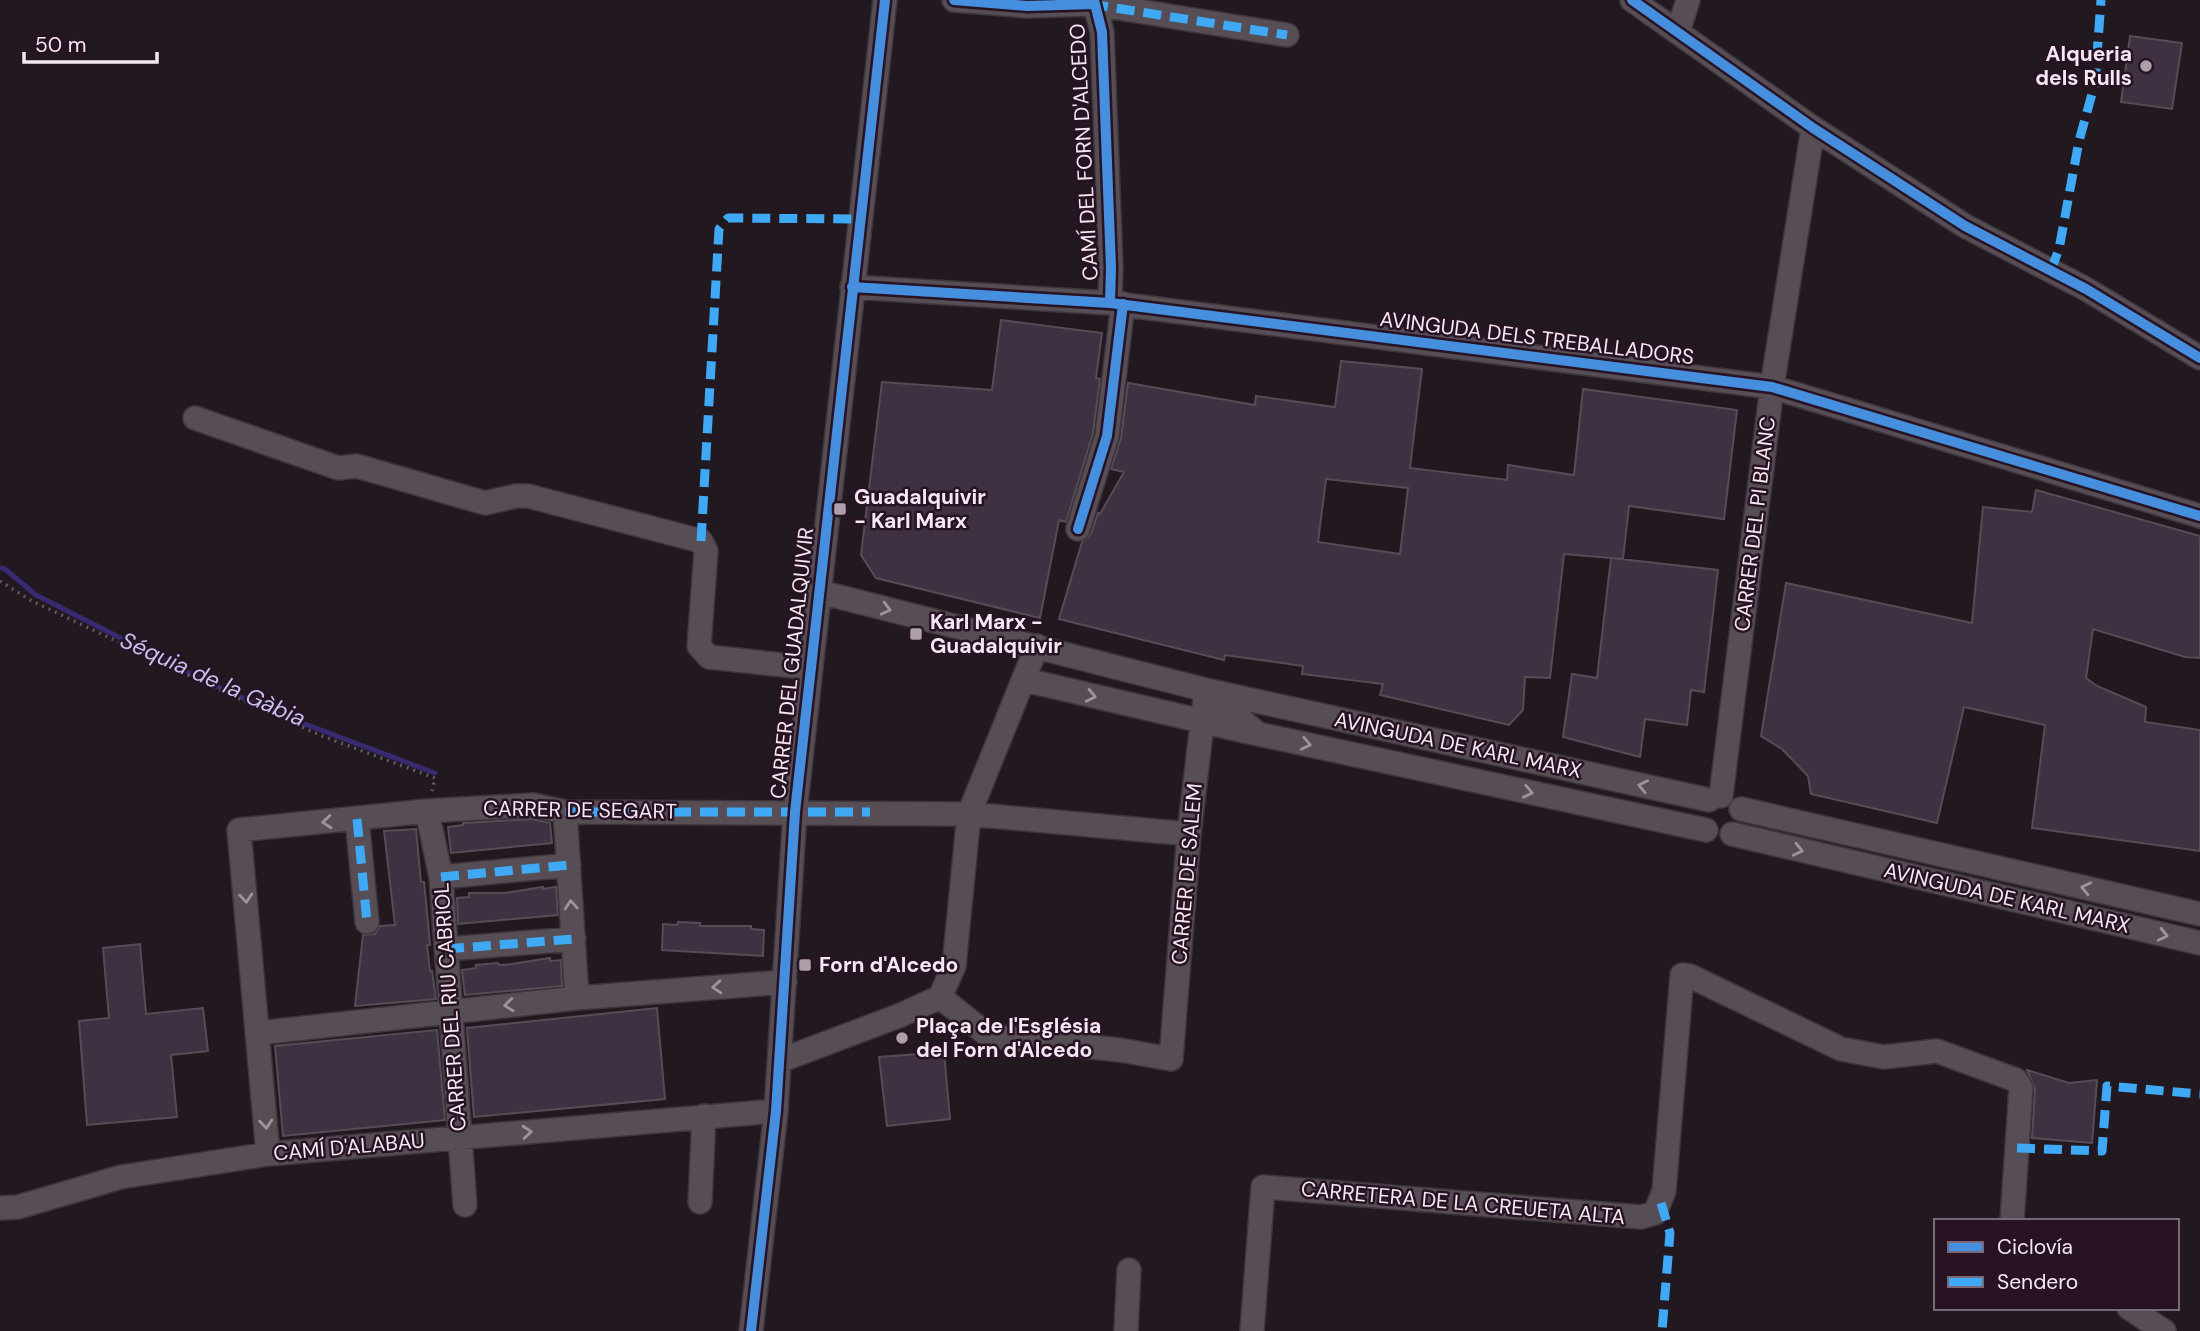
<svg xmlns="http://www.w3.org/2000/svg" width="2200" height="1331" viewBox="0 0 2200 1331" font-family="'DM Sans',sans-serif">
<rect width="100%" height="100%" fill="#221820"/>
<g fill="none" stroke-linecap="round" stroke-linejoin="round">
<path stroke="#382a70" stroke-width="5" d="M0,568L5,569L36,595L205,681L281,715L435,773"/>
</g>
<path fill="#3e3142" stroke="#554d56" stroke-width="2" fill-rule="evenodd" d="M2130,36L2182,43L2172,109L2121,102Z
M1001,320L1102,333L1096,378L1100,379L1093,433L1066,522L1059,520L1040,618L876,578L861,555L882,382L992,390Z
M1341,361L1422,369L1410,468L1507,480L1508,465L1574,475L1583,389L1737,410L1724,519L1629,506L1623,559L1564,554L1550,678L1525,677L1523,710L1509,725L1380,695L1383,684L1302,674L1303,666L1225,655L1224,660L1059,619L1082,542L1091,534L1098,513L1100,514L1124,472L1111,469L1121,438L1128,383L1255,405L1256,396L1335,407ZM1326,479L1408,488L1400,554L1318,542Z
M2036,490L2200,536V658L2185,657L2093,629L2086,678L2097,686L2146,707L2145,722L2200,730V851L2032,828L2045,725L1964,707L1937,823L1811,794L1808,776L1782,749L1761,736L1786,583L1972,623L1983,507L2032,512Z
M1611,558L1718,570L1704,692L1691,690L1687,725L1645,719L1640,757L1563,737L1572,674L1597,678Z
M532,819L550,823L552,843L451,853L448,827L463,825V823Z
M416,829L421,882H424L426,901L430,945H427L430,971H432L436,999L355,1006L363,935L375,934L380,926L395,925L384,831Z
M543,887V889L556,887L558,915L458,924L457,898L469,897V893H505Z
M678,922L700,923V926H751V929L764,930L763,956L662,950L663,924L677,925Z
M140,944L146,1014L203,1008L208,1051L171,1055L177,1117L87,1125L79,1021L109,1018L103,948Z
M550,958V961L561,960L562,986L465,995L462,970L476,968V965L498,963L499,965L512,964Z
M657,1008L665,1099L474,1117L467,1028Z
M437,1030L445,1120L283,1136L275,1046Z
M944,1052L950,1119L887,1126L879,1057Z
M2027,1070L2069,1083L2097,1080L2092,1143L2032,1138L2035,1089Z"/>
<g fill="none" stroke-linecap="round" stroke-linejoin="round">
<defs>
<path id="minor" d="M954,0L1027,6L1094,4L1287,35
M1094,0L1102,32L1111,268L1110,303
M1632,0L1813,128L1965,226L2086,289L2200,358
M1678,32L1688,0
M852,287L1110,303L1772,387L2200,516
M195,418L338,468L357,466L485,503L516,496H528L701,541L706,551L699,646L709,657L811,668
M1078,529L1107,436L1123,304
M820,592L1206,690L1709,800
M1025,680L1253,733
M1208,692L1258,734L1706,830
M1721,796L1772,387L1813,128
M1741,809L2200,914
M427,811L441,877L465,1205
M565,812L577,998
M357,819L367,922
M1732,834L2200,943
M441,877L569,865
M446,949L574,939
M940,997L989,1036L1120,1050L1171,1059L1189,834L1206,690
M258,1033L577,998L785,982
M779,1061L901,1015L940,997L954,966L969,814L1037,646
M268,1154L239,830L427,811L533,805L565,812L969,814L1189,834
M700,1202L704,1116
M0,1208L18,1207L121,1177L268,1154L776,1111
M2129,1308L2164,1331
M751,1331L776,1111L795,812L885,0
M1126,1331L1129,1270
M1252,1331L1263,1187L1641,1217L1655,1213L1664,1191L1682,975L1690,976L1841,1049L1884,1057L1937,1051L2016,1080L2021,1088L2012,1221"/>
</defs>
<use href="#minor" stroke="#3e353c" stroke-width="26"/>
<path stroke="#615960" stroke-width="3.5" stroke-dasharray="2 5" stroke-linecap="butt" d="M0,581L30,600L211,686L322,736L435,778L432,791"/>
<use href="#minor" stroke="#564e54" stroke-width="23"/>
<path stroke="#3fa9f5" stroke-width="9" stroke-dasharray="18 9" stroke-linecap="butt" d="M1090,4L1287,35
M2051,270L2059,249L2079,141L2095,83L2101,0
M701,541L719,229L728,218L860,219
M565,812H870
M357,819L367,922
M441,877L569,865
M446,949L574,939
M2017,1148L2102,1151L2107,1086L2200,1094
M1661,1203L1670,1233L1662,1331"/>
<defs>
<path id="cycleway" d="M954,0L1027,6L1094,4
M1094,0L1102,32L1111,268L1110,303
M1632,0L1813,128L1965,226L2086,289L2200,358
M852,287L1110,303L1772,387L2200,516
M1078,529L1107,436L1123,304
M751,1331L776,1111L795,812L885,0"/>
</defs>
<use href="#cycleway" stroke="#271324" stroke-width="15"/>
<use href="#cycleway" stroke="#468fdf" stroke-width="10"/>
</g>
<defs><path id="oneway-chevron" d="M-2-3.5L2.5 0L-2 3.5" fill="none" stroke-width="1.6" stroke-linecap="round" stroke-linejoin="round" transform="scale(1.75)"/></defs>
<g stroke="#9e939c">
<use href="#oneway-chevron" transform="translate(886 609) rotate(14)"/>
<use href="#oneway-chevron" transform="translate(1091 696) rotate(13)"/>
<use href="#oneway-chevron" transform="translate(1306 744) rotate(12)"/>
<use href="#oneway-chevron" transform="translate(1643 786) rotate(-168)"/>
<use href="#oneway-chevron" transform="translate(1528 792) rotate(12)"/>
<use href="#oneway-chevron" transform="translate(327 822) rotate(175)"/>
<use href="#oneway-chevron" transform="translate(1798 850) rotate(13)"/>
<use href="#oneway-chevron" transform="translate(2086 888) rotate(-167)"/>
<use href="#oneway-chevron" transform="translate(246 898) rotate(85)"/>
<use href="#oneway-chevron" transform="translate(571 905) rotate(-94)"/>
<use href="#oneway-chevron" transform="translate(2163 935) rotate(13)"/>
<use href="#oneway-chevron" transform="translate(717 987) rotate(176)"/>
<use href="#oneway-chevron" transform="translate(509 1005) rotate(174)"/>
<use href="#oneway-chevron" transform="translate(266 1124) rotate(85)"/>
<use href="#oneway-chevron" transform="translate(527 1132) rotate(-5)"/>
</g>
<g fill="#ac9fa9" stroke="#271324" stroke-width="2.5">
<circle cx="2146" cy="66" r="7"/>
<rect x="833" y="502" width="14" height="14" rx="3.5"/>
<rect x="909" y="627" width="14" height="14" rx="3.5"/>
<rect x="798" y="958" width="14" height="14" rx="3.5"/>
<circle cx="902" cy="1038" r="7"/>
</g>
<g text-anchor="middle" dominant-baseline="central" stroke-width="5" stroke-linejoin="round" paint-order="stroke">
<g font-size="21" font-weight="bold" fill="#f6e8f3" stroke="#271324" text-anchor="start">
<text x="2132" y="54" text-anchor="end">Alqueria<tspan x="2132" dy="24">dels Rulls</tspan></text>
<text x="854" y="497">Guadalquivir<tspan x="854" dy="24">- Karl Marx</tspan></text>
<text x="930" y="622">Karl Marx -<tspan x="930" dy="24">Guadalquivir</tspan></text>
<text x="819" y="965">Forn d'Alcedo</text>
<text x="916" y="1026">Plaça de l'Església<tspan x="916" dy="24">del Forn d'Alcedo</tspan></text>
</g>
<g font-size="21" fill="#f6e8f3" stroke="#271324">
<text transform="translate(1084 152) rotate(-93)">CAMÍ DEL FORN D'ALCEDO</text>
<text transform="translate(1537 338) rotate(7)">AVINGUDA DELS TREBALLADORS</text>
<text transform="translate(1755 524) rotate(-83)">CARRER DEL PI BLANC</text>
<text transform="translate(792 663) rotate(-84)">CARRER DEL GUADALQUIVIR</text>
<text transform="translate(1458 745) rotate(12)">AVINGUDA DE KARL MARX</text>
<text transform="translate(580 810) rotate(1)">CARRER DE SEGART</text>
<text transform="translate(1187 874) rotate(-85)">CARRER DE SALEM</text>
<text transform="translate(2007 898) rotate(13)">AVINGUDA DE KARL MARX</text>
<text transform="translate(450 1007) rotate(-94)">CARRER DEL RIU CABRIOL</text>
<text transform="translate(349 1147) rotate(-5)">CAMÍ D'ALABAU</text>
<text transform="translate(1463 1203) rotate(5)">CARRETERA DE LA CREUETA ALTA</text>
</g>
<g font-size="23" font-style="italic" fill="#c3c2ee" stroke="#271324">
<text transform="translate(213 679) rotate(24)">Séquia de la Gàbia</text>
</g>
</g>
<rect x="1934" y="1219" width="245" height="91" fill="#271324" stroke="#7a6877" stroke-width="2"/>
<rect x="1948" y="1242" width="35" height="10" fill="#468fdf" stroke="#7a6877" stroke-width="2"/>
<text x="1997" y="1254" font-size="21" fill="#f6e8f3">Ciclovía</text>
<rect x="1948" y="1277" width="35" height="10" fill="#3fa9f5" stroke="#7a6877" stroke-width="2"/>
<text x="1997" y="1289" font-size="21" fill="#f6e8f3">Sendero</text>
<path d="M24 52v10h133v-10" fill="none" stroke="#f6e8f3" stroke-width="3.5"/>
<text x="35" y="52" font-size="21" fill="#f6e8f3" stroke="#271324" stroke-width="5" paint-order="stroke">50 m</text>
</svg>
